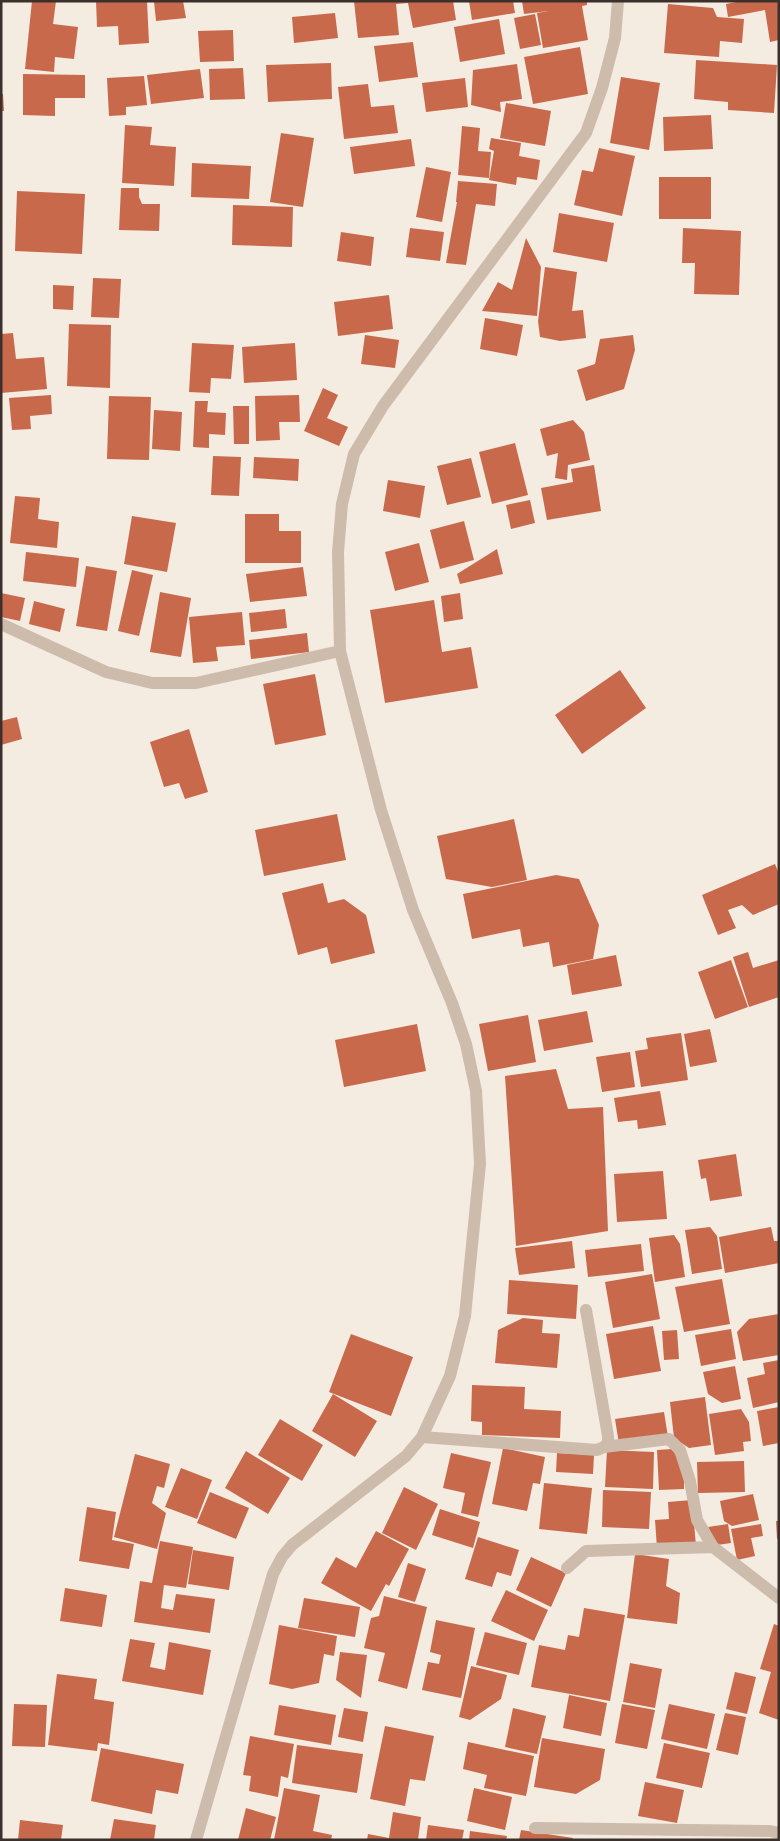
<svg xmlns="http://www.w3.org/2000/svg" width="780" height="1841" viewBox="0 0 780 1841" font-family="'Source Sans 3',sans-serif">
<rect width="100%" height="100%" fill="#f4ebe1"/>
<path fill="#c8694b" d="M32,1H56L53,24L78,27L74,59L55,57L54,72L25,69Z
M96,1H147L149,43L119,45L118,26L97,27Z
M154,1H183L186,18L156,21Z
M354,1H453L456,20L413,28L408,3L396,4L399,35L358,38Z
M469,1H513L515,13L472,20Z
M522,1H587V5L582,6L588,40L543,48L537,13L548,11L524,14Z
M742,1H779V40L770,42L765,10L728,17L726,4Z
M668,4L713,8L717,17L744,19L742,43L720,41L719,57L664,53Z
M335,13L338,38L294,43L292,17Z
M535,14L541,45L520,49L514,18Z
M499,19L505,54L460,62L454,27Z
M233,30L234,61L200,62L198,31Z
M413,42L418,77L379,82L374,46Z
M580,47L588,94L533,104L524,57Z
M696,60L777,65L774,113L728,110V102L694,99Z
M331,63L332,99L268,102L266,65Z
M517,64L522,99L500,102L501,112L471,105L473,70Z
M243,68L245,99L210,100L209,69Z
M200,69L204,98L151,104L147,75Z
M23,74L85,75V98H55V116L23,115Z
M144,76L147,105L126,107V115L109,116L107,78Z
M621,77L660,83L649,150L610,143Z
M465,78L468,107L426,112L422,83Z
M368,84L371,107L394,105L398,133L344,139L338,87Z
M1,94H3L4,111H1Z
M506,103L551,111L545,146L500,138Z
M711,115L713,149L664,151L663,117Z
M125,125L152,127L150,145L176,147L174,186L122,183Z
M462,126L480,128L478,151L491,152L489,178L458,175Z
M281,133L314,138L303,207L270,202Z
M491,138L521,143L519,156L540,160L537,180L517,177L516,185L489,180L494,151L489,149Z
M411,139L415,166L354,174L350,147Z
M599,148L635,156L622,216L574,205L582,170L593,172Z
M192,163L251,166L249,199L191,197Z
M426,167L451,172L442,222L416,217Z
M659,177H711V219H659Z
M458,181L497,184L495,206L476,204L466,265L446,263L457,202H456Z
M121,188H139V197L142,204H160L159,231L119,230Z
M17,191L85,194L82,254L15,251Z
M233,205L293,207L292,247L232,245Z
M559,213L614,223L607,262L553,252Z
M410,228L444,232L440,261L406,257Z
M683,228L741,231L739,295L694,294L695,263H682Z
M341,232L374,237L371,266L337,261Z
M526,238L541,267L537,316L482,311L498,282L512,290Z
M545,267L577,272L572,311L583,310L586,338L560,341L540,337L538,321Z
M93,278L121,279L119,318L91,317Z
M53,285L74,286L73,310L53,309Z
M389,295L393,329L338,336L334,302Z
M485,318L523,325L517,356L480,349Z
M69,324L111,325L110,388L67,386Z
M13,333L16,359L44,357L47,389L1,393V334Z
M365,335L399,340L395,368L361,364Z
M633,335L635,350L624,389L586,401L577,370L595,364L600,339Z
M192,343L234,345L231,379L211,378L210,393L189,392Z
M295,343L297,380L244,383L242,347Z
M323,388L338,395L327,418L348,427L339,446L304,431Z
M51,395L52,414L30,416L31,429L12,430L9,398Z
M299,395L300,422H279L280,440L256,441L255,396Z
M109,396L151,397L149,460L107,459Z
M195,401H208L207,412L226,413L225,435L209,434V448L193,447Z
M233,406H249V444H234Z
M154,410L182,412L180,451L152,449Z
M573,420L584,432L590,460L568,465L567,480L555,478L558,453L547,456L540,429Z
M515,443L528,495L492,504L479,452Z
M213,456L241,457L239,496L211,495Z
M254,457L299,459L298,481L253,478Z
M471,458L481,497L447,505L437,466Z
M594,465L601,511L547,520L541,488L573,482L571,469Z
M388,480L425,486L420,518L383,511Z
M15,496L40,498L38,519L59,522L57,548L10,543Z
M530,500L535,523L511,529L506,505Z
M245,514H279V531H301V563H245Z
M132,516L176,523L167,572L124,564Z
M464,521L474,560L440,569L430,530Z
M419,543L429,582L395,591L385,552Z
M497,549L503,574L460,584L457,574Z
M26,552L79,558L76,587L23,581Z
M86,566L117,571L107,631L76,626Z
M303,567L307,596L250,602L246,574Z
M132,570L153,575L139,636L118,631Z
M160,592L191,598L181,657L150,652Z
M1,593L25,598L20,621L1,617Z
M460,593L463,619L444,622L441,596Z
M434,600L442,652L471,647L478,688L385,703L370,610Z
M34,601L65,609L60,632L29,624Z
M285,609L287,628L251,632L249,613Z
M242,612L245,645L216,647L218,661L193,663L189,617Z
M307,633L309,652L251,659L249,640Z
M620,670L646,708L582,754L555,715Z
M315,674L326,735L275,745L263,684Z
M17,717L22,739L1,745V721Z
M189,729L208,792L185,799L179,783L164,787L150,742Z
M337,814L346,860L264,876L255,830Z
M514,819L527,880L492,887L446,879L437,836Z
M775,864L779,874V904L753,915L742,905L728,910L736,928L718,935L702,895Z
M556,875L579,879L599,925L593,959L553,967L549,942L523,947L520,929L472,939L463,894Z
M323,883L328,903L344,899L366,915L375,953L331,964L327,947L298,955L282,893Z
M748,952L753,968L779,960V997L749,1007L733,957Z
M616,955L622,986L572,995L567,965Z
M731,960L748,1007L715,1019L698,972Z
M587,1011L593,1042L544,1051L538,1020Z
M528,1015L536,1062L488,1071L479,1024Z
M417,1024L426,1071L344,1087L335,1040Z
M710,1029L717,1062L690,1067L684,1034Z
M681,1033L688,1080L641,1087L635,1051L648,1049L646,1038Z
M630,1052L635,1087L602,1092L596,1057Z
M556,1069L568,1109L603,1107L608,1231L516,1246L505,1076Z
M660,1091L666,1125L638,1129L637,1120L618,1122L614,1098Z
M736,1154L742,1196L710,1201L706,1178L701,1179L698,1160Z
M663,1171L667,1219L617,1222L614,1174Z
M710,1227L717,1236L722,1269L692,1274L685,1230Z
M771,1227L774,1241H779V1263L725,1273L719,1237Z
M674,1235L680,1244L685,1277L655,1282L649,1238Z
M572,1241L575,1268L519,1275L515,1248Z
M641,1244L644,1271L588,1277L585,1250Z
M652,1274L660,1319L613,1328L605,1282Z
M722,1279L730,1324L684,1332L675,1287Z
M509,1280L578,1285L576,1319L507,1314Z
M779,1314V1355L743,1361L737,1332L749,1319Z
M523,1318L543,1320L542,1333L560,1334L557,1368L495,1363L498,1330Z
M653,1326L661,1371L614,1379L606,1334Z
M731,1329L736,1359L701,1366L695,1335Z
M677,1330L679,1359L664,1360L662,1331Z
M351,1334L413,1357L391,1416L329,1392Z
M779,1360V1402L753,1408L747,1378L765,1374L763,1363Z
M735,1366L741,1399L722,1403L708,1394L703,1372Z
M472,1385L525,1387L524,1409L561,1411L560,1438L482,1435V1422L471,1421Z
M333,1394L377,1421L355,1457L312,1431Z
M705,1397L711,1445L689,1448L674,1438L670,1402Z
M779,1407V1443L763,1446L757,1411Z
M741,1409L749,1422L751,1441L743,1442L744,1451L715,1455L709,1414Z
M664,1412L668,1437L619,1444L615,1419Z
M280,1419L323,1445L302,1481L258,1455Z
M503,1448L545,1457L540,1484L533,1483L527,1511L492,1504Z
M672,1449L679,1460L684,1473V1489L659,1490L657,1450Z
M607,1450L654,1452L653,1489L605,1487Z
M246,1451L290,1478L268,1514L225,1488Z
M451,1453L491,1462L478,1517L461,1513L465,1493L443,1488Z
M557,1453L594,1455L593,1474L556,1472Z
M135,1454L170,1464L164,1488L157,1486L152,1503L166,1513L157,1549L114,1537Z
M744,1461L745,1492L698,1493L697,1462Z
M181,1468L212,1480L197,1519L165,1507Z
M544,1483L592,1488L587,1534L539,1529Z
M404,1487L438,1504L416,1550L382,1533Z
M603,1490L651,1492L649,1529L602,1527Z
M210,1492L249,1508L236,1539L197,1523Z
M753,1494L759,1520L732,1526L724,1521L720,1501Z
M692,1500L696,1546L657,1548L655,1520L669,1519L668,1502Z
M87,1507L116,1512L112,1540L134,1544L129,1569L79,1561Z
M440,1509L480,1522L473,1548L432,1535Z
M776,1521H779V1539H777Z
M728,1524L731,1543L717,1545L708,1527Z
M761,1524L763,1536L751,1538L755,1556L737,1560L731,1529Z
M376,1531L409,1549L389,1586L386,1584L371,1611L321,1583L336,1557L356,1568Z
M478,1537L519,1550L511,1576L497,1572L492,1587L465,1579Z
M160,1541L193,1547L186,1588L164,1585L161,1608L173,1610L176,1594L215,1599L210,1633L134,1622L140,1581L152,1583Z
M193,1550L234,1557L229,1590L188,1584Z
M635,1554L669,1559L666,1586L680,1593L677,1624L627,1618Z
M531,1557L566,1573L551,1607L516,1590Z
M408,1563L426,1569L415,1602L398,1597Z
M65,1588L107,1595L102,1627L60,1621Z
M506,1590L548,1610L534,1641L491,1621Z
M384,1596L427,1607L407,1689L378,1681L385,1653L364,1648L371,1618L379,1616Z
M304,1598L360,1607L355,1637L298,1628Z
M584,1608L625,1615L610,1701L531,1687L539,1645L565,1650L568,1635L579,1637Z
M436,1620L475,1628L461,1698L422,1690L428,1662L439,1664L441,1655L430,1652Z
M774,1624L779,1626V1720L759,1713L771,1672L760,1669Z
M279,1625L337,1636L334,1656L324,1654L319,1683L292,1689L269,1684Z
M485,1632L527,1643L519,1675L476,1665Z
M130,1639L155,1643L150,1667L165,1670L169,1642L211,1650L203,1695L122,1681Z
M340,1652L367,1655L361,1698L336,1680Z
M630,1663L662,1669L655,1708L623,1702Z
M471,1666L507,1675L501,1699L470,1720L459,1717Z
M735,1672L756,1677L747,1714L726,1709Z
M57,1674L97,1679L94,1699L114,1702L109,1745L98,1743L97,1751L48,1745Z
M569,1695L607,1703L601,1736L563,1728Z
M14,1704L47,1705L45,1747L12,1746Z
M622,1704L655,1710L647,1749L615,1743Z
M669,1704L715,1714L707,1749L661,1739Z
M279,1705L336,1715L331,1745L274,1735Z
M344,1708L368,1712L363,1742L338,1737Z
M513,1708L546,1716L537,1754L505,1747Z
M725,1713L746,1717L738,1755L716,1750Z
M385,1726L434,1736L425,1781L410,1779L405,1806L370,1799Z
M250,1736L294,1744L288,1778L281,1776L278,1797L249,1791L251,1776L243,1775Z
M542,1738L605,1749L600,1780L576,1794L534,1787Z
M468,1742L534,1756L526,1796L484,1788L487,1775L463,1769Z
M664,1743L710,1753L702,1788L656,1778Z
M297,1745L363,1754L357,1793L292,1783Z
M101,1748L184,1764L178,1794L156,1790L152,1814L91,1801Z
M645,1782L684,1790L677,1823L638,1816Z
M284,1788L320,1795L313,1831L332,1835L331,1840H274Z
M474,1788L512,1797L505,1830L467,1821Z
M246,1808L276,1817L270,1840H238Z
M393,1812L421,1817L418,1840H367L368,1834L389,1838Z
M114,1819L156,1825L154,1840H110Z
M20,1820L63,1825L61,1840H18Z
M428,1825L464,1830L462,1840H426Z
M521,1830L573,1838L572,1840H519Z
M470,1831L507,1836L506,1840H469Z"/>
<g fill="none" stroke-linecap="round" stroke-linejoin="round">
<path stroke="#cdbbac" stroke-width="12" d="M1,624L106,672L152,683H196L340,651
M422,1437L597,1450L604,1447L608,1443V1436L586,1310
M604,1447L669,1439L680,1450L690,1481L697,1520L713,1547L779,1598
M567,1568L586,1551L713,1547
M535,1828L770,1831L779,1833
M196,1840L273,1574L282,1557L292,1545L406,1456L422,1437L450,1376L465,1316L480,1164L476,1091L466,1044L452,1003L413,910L381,810L340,651L338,552L342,504L354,454L383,406L586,133L602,88L615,38L618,1"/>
</g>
<rect width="780" height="1841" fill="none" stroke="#3b302b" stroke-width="5"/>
</svg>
